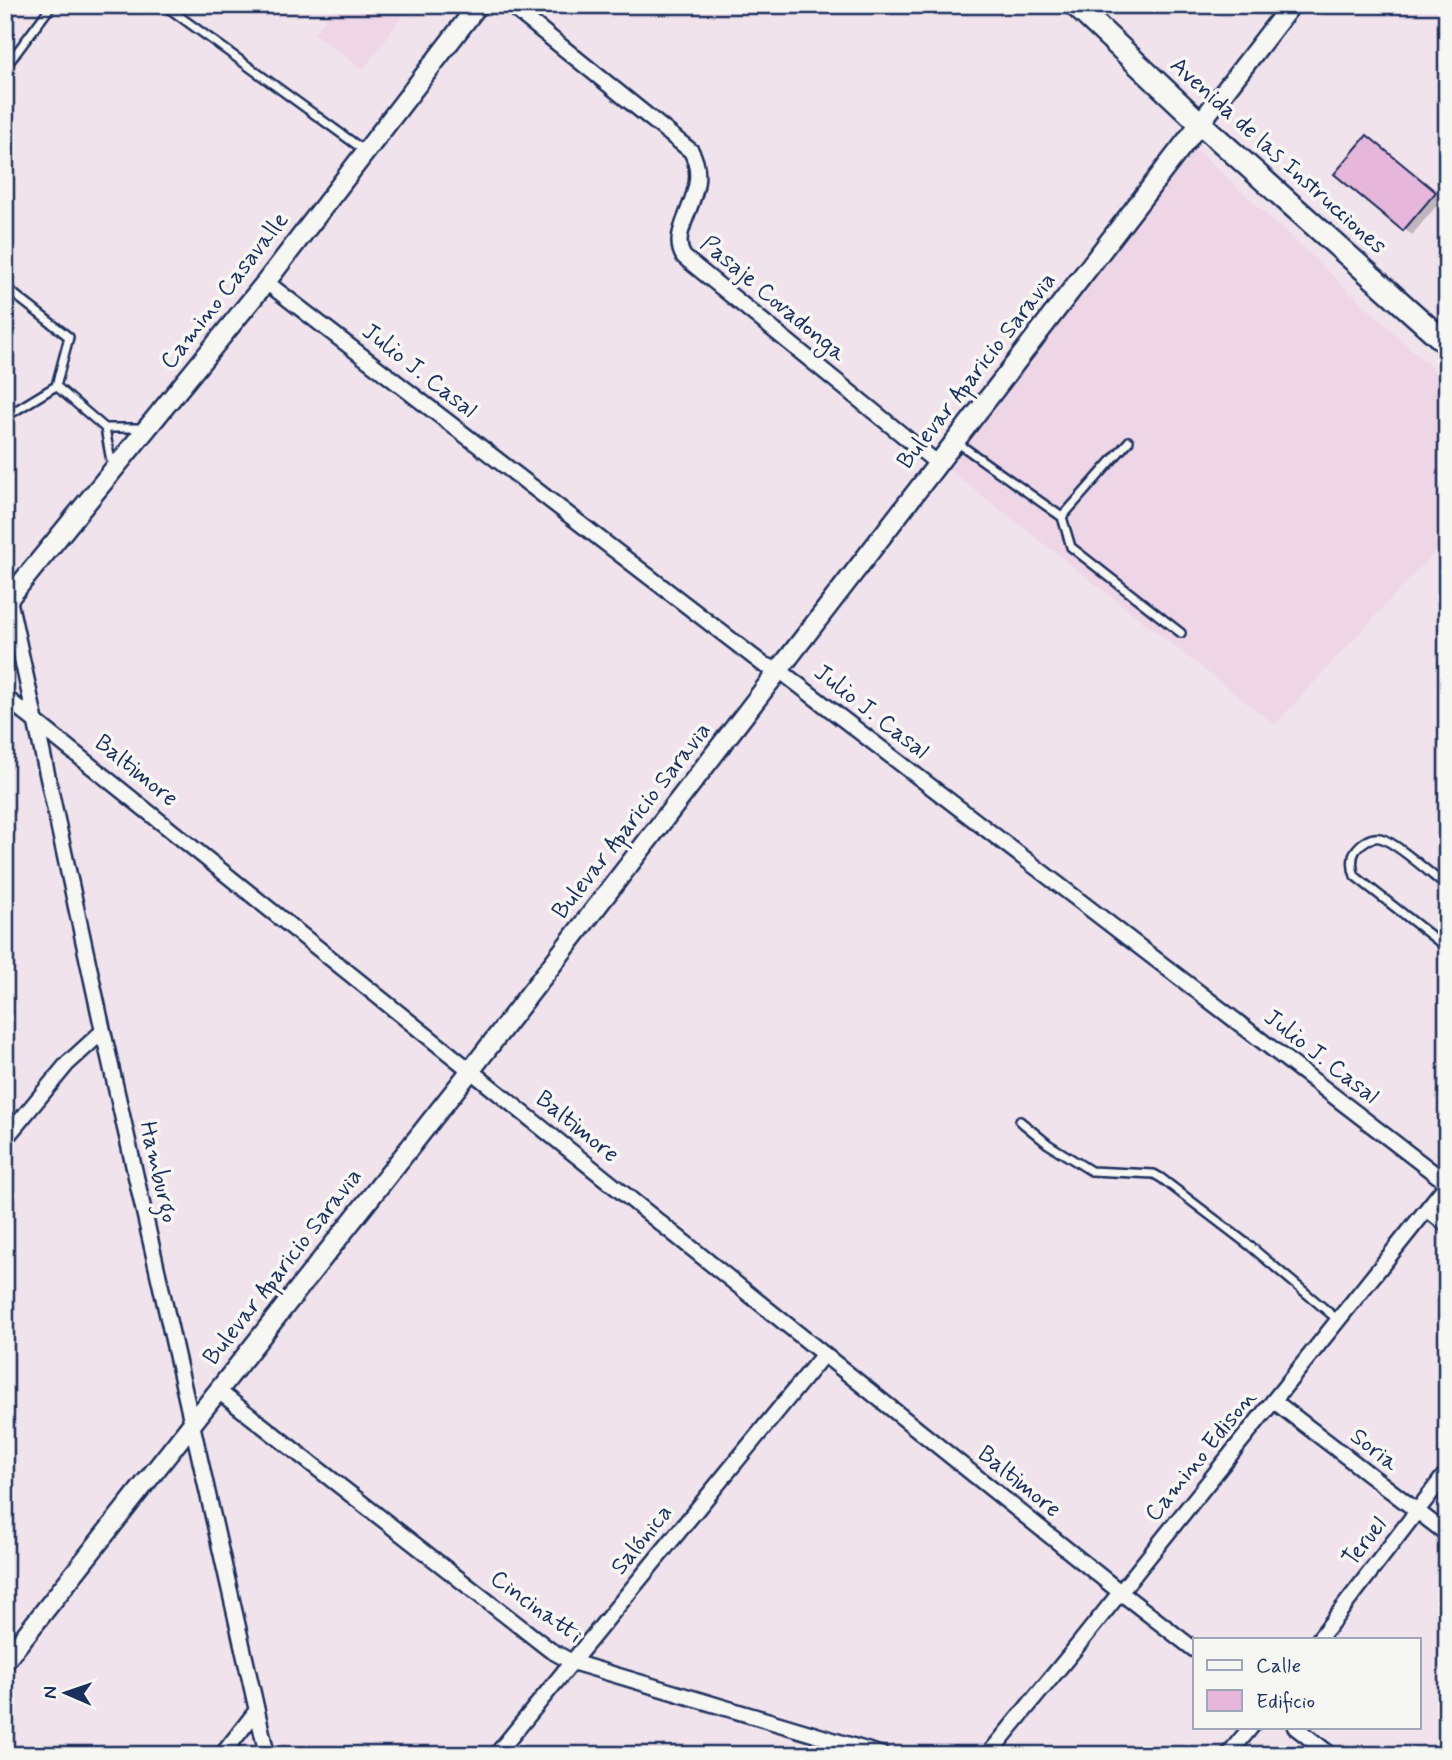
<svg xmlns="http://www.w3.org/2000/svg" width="1452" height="1760" viewBox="0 0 1452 1760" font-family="Mynerve,sans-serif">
<rect width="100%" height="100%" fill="#f1e3eb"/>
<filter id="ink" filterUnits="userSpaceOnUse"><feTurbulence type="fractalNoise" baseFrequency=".0143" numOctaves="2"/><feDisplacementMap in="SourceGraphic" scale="14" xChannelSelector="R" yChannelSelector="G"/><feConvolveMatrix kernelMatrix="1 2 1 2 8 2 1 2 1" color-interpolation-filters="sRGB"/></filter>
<g filter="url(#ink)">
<path fill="#eed6e6" d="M335,5H396L405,12L363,70L314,34Z
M1192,145L1447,382V538L1275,725L942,464Z"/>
<path fill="#0003" d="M1367,137L1443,198L1412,235L1337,174Z"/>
<path fill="#e6b7da" stroke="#1b2f5e" stroke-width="2" d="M1367,135L1436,192L1403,231L1334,174Z"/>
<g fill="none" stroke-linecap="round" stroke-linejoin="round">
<defs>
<path id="service" d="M164,5L365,151
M5,68L52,5
M5,287L69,337L56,386L5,417
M56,386L105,428L112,467
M105,428H143
M955,441L1062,517L1071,547L1181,633
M1062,517L1129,441
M1447,887C1432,875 1396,842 1380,838C1371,836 1361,843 1356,850C1351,857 1352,868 1355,876L1447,948
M1020,1121L1048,1144L1091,1171L1154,1174L1161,1178L1250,1246L1338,1320"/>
<path id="minor" d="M510,5L691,151C714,192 665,229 684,257L937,463
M266,282L764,665L779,670L1447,1183
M9,599L103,1031L267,1755
M5,697L1120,1592L1195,1650
M5,1139L67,1064L103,1031
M1428,1210L1447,1225
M217,1390L550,1650L572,1662L883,1755
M1274,1401L1447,1534
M1319,1639L1447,1472
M1295,1727L1331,1755
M222,1755L257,1710
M496,1755L824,1354
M988,1755L1074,1650L1447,1184
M1228,1755L1251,1727"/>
<path id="tertiary" d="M5,603L266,282L478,5
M5,1661L471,1070L1291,5"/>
<path id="primary" d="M1075,5L1200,123L1447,344"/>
</defs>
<use href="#service" stroke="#1b2f5e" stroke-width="12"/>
<use href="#minor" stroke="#1b2f5e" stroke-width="19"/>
<use href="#tertiary" stroke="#1b2f5e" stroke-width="23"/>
<use href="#primary" stroke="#1b2f5e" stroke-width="26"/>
<use href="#service" stroke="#f6f6f2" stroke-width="7"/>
<use href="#minor" stroke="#f6f6f2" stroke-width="14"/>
<use href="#tertiary" stroke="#f6f6f2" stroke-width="18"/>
<use href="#primary" stroke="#f6f6f2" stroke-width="21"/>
</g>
</g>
<g text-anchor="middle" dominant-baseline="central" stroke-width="7" stroke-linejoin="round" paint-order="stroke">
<g font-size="24" fill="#1b2f5e" stroke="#f6f6f2">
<text transform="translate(1278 156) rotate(42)">Avenida de las Instrucciones</text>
<text transform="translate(225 291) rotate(-52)">Camino Casavalle</text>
<text transform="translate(773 299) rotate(40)">Pasaje Covadonga</text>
<text transform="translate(419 371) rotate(38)">Julio J. Casal</text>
<text transform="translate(977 371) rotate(-52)">Bulevar Aparicio Saravia</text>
<text transform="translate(871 712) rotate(38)">Julio J. Casal</text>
<text transform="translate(136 771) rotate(39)">Baltimore</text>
<text transform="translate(632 821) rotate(-52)">Bulevar Aparicio Saravia</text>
<text transform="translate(1321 1057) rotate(38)">Julio J. Casal</text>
<text transform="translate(577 1127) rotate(39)">Baltimore</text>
<text transform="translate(158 1172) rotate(77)">Hamburgo</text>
<text transform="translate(283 1267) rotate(-52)">Bulevar Aparicio Saravia</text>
<text transform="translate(1374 1450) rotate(38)">Soria</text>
<text transform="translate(1201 1456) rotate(-51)">Camino Edison</text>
<text transform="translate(1019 1482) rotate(39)">Baltimore</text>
<text transform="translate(642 1540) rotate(-51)">Salónica</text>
<text transform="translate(1365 1542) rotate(-52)">Teruel</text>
<text transform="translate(536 1607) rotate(36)">Cincinatti</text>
</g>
</g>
<rect width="1452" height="1760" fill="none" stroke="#f6f6f2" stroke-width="28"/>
<rect x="14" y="14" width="1424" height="1732" fill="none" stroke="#1b2f5e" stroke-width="2.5" filter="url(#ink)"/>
<rect x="1193" y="1638" width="228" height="91" fill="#f6f6f2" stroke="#9ea6b7" stroke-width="2"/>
<rect x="1207" y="1660" width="35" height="10" fill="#f6f6f2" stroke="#9ea6b7" stroke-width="2"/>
<text x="1256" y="1672" font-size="21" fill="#1b2f5e">Calle</text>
<rect x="1207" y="1690" width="35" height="21" fill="#e6b7da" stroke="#9ea6b7" stroke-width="2"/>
<text x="1256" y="1708" font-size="21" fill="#1b2f5e">Edificio</text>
<g transform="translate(66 1693) rotate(272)" stroke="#f6f6f2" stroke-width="5" paint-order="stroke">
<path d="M0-5L12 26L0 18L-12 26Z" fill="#1b2f5e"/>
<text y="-10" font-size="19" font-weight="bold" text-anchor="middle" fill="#1b2f5e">N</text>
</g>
</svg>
